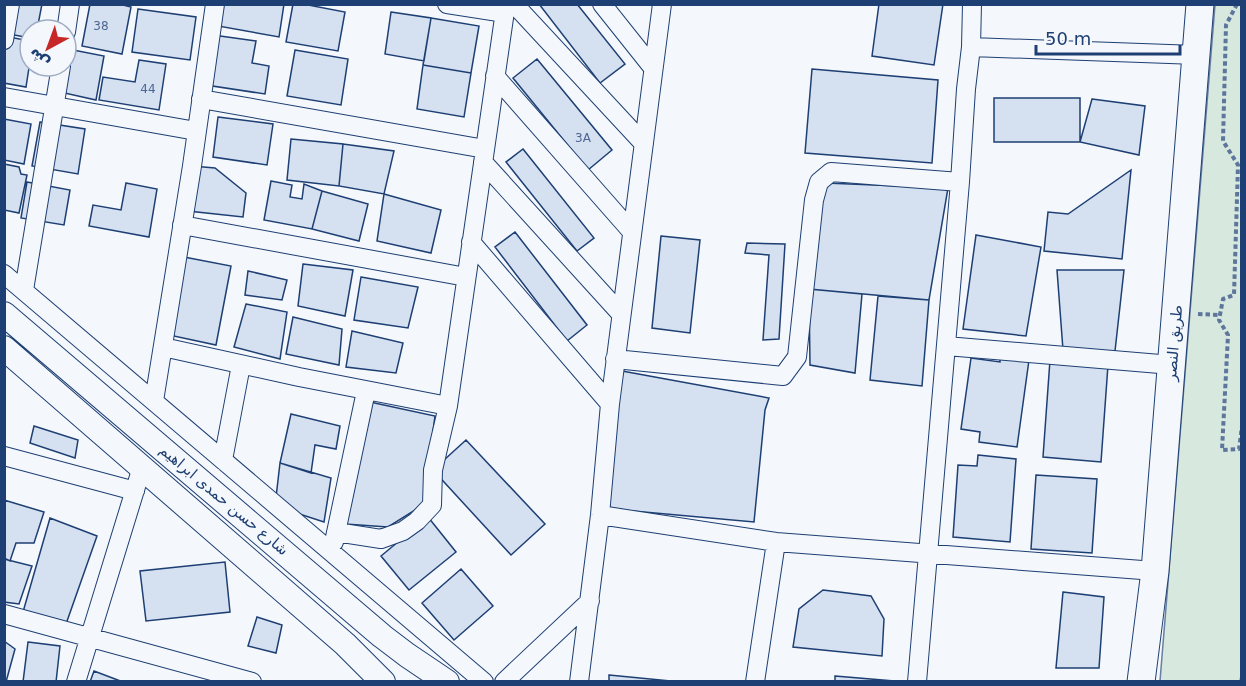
<svg xmlns="http://www.w3.org/2000/svg" width="1246" height="686" viewBox="0 0 1246 686" font-family="'DejaVu Sans',Cairo,sans-serif">
<rect width="100%" height="100%" fill="#f4f7fb"/>
<path fill="#d7e8df" stroke="#687fa3" stroke-width="1.5" d="M1215,5H1242L1241,676L1240,681H1160Z"/>
<path fill="#d5e0f0" stroke="#1d3f73" stroke-width="1.5" d="M4,4H42L37,30H30V38L4,33Z
M90,4H119L131,7L122,54L82,46Z
M222,4H284L279,37L218,26Z
M293,4H303L345,12L338,51L286,42Z
M539,4H577L625,64L600,83Z
M879,4H943L934,65L872,56Z
M138,9L196,17L190,60L132,52Z
M391,12L431,18L424,61L385,54Z
M431,18L479,26L471,73L423,65Z
M213,35L256,41L252,63L269,66L265,94L206,85Z
M4,36L30,41V61L26,87L4,83Z
M68,49L104,56L96,100L60,92Z
M295,50L348,59L341,105L287,96Z
M537,59L612,150L588,170L513,78Z
M139,60L166,64L159,110L99,100L103,77L135,82Z
M423,65L471,73L464,117L417,109Z
M812,69L938,80L932,163L805,153Z
M994,98H1080V142H994Z
M1092,99L1145,106L1139,155L1080,142Z
M218,117L273,124L267,165L213,157Z
M4,119L31,124L24,164L4,160Z
M40,122L85,129L78,174L32,166Z
M291,139L343,144L339,186L287,180Z
M343,144L394,151L384,194L339,186Z
M523,149L594,238L577,251L506,162Z
M4,164L19,167L21,174L27,175L19,213L4,210Z
M192,166L215,168L246,193L243,217L188,211Z
M1131,170L1122,259L1044,251L1048,212L1068,214Z
M271,181L292,185L290,197L302,199L304,184L322,191L312,229L264,220Z
M27,182L70,190L64,225L21,218Z
M126,183L157,189L149,237L89,226L93,205L121,210Z
M825,183L948,188L929,300L809,289Z
M322,191L368,204L359,241L312,229Z
M384,194L441,210L431,253L377,241Z
M515,232L587,325L567,341L495,247Z
M976,235L1041,247L1026,336L963,329Z
M661,236L700,240L690,333L652,328Z
M747,243L785,244L779,339L763,340L769,255L745,253Z
M184,257L231,266L216,345L169,335Z
M303,264L353,270L345,316L298,306Z
M1057,270H1124L1115,351L1063,350Z
M248,271L287,280L282,300L245,295Z
M361,277L418,287L408,328L354,320Z
M809,289L862,294L855,373L810,365Z
M878,296L929,300L922,386L870,380Z
M246,304L287,312L280,359L234,347Z
M293,317L342,329L339,365L286,354Z
M352,331L403,343L396,373L346,367Z
M1000,356L1029,360L1017,447L979,442L980,432L961,429L971,358L1000,362Z
M1050,360L1108,365L1101,462L1043,457Z
M622,371L769,398L765,410L754,522L600,508Z
M370,402L435,416L423,505L388,527L345,524Z
M291,414L340,426L336,449L315,445L311,473L280,463Z
M34,426L78,440L75,458L30,443Z
M466,440L545,524L511,555L433,470Z
M978,455L1016,459L1010,542L953,537L958,465L977,466Z
M280,463L331,478L324,522L275,506Z
M1036,475L1097,479L1092,553L1031,549Z
M4,500L44,512L34,543H16L10,561L4,558Z
M428,517L456,552L409,590L381,556Z
M50,518L97,536L66,624L23,612Z
M4,559L32,566L19,604L4,602Z
M225,562L230,612L146,621L140,571Z
M461,569L493,606L454,640L422,603Z
M823,590L871,596L884,619L882,656L793,647L799,609Z
M1063,592L1104,597L1099,668H1056Z
M257,617L282,625L276,653L248,646Z
M4,641L15,649L6,682H4Z
M28,642L60,646L56,682H23Z
M94,671L123,682H90Z
M609,675L681,682H609Z
M835,676L894,681V682H835Z"/>
<g fill="none" stroke-linecap="round" stroke-linejoin="round">
<defs>
<path id="minor" d="M447,4L505,13
M514,4L644,144
M602,4L653,68
M66,32L70,4
M4,40L10,4
M971,47L1197,55
M495,76L632,232
M4,97L196,131
M201,99L485,149
M483,162L621,314
M182,225L466,277
M471,242L610,404
M4,274L484,682
M24,290L61,66
M946,346L1172,365
M163,347L299,377L448,406
M615,359L783,376L797,357L814,200L819,182L831,172L960,182
M154,401L192,166L215,4
M4,456L135,491
M223,460L241,365
M600,515L776,542L1155,571
M336,532L381,539L403,531L417,521L432,505L433,470L448,406L506,4
M334,542L366,391
M4,614L252,682
M76,682L142,467
M504,682L590,601
M579,682L600,515L610,404L662,4
M755,682L776,542
M917,682L960,182L966,89L971,47L972,4"/>
<path id="secondary" d="M4,314L382,636L407,655L447,682
M4,348L345,644L383,682"/>
<path id="primary" d="M1141,682L1155,571L1200,4"/>
</defs>
<use href="#minor" stroke="#1d3f73" stroke-width="20"/>
<use href="#secondary" stroke="#1d3f73" stroke-width="26"/>
<use href="#primary" stroke="#1d3f73" stroke-width="29"/>
<path stroke="#5e769c" stroke-width="4" stroke-dasharray="4.5 3" stroke-linecap="butt" d="M1237,4L1226,25L1223,141L1238,165L1234,295L1223,299L1219,320L1228,335L1222,450L1239,449L1242,426
M1198,314L1220,315"/>
<use href="#minor" stroke="#f4f7fb" stroke-width="18"/>
<use href="#secondary" stroke="#f4f7fb" stroke-width="24"/>
<use href="#primary" stroke="#f4f7fb" stroke-width="27"/>
</g>
<g text-anchor="middle" dominant-baseline="central" stroke-width="4.5" stroke-linejoin="round" paint-order="stroke">
<g font-size="12" fill="#4b6792">
<text x="101" y="26">38</text>
<text x="148" y="89">44</text>
<text x="583" y="138">3A</text>
</g>
<g font-size="15" fill="#1d3f73" stroke="#f4f7fb">
<text transform="translate(1174 343) rotate(-85)">طريق النصر</text>
<text transform="translate(224 500) rotate(40)">شارع حسن حمدى ابراهيم</text>
</g>
</g>
<rect width="1246" height="686" fill="none" stroke="#1d3f73" stroke-width="12"/>
<g transform="translate(48 48) rotate(221)"><circle r="28" fill="#f4f7fb" stroke="#9eadc5" stroke-width="1.5"/>
<path d="M0-4.5L10 22L0 15L-10 22Z" fill="#c62828"/>
<text y="-9" font-size="16" font-weight="bold" text-anchor="middle" fill="#1d3f73">ش</text>
</g>
<path d="M1036 45v9h144v-9" fill="none" stroke="#1d3f73" stroke-width="3"/>
<text x="1045" y="45" font-size="18" fill="#1d3f73" stroke="#f4f7fb" stroke-width="4.5" paint-order="stroke">50 m</text>
</svg>
